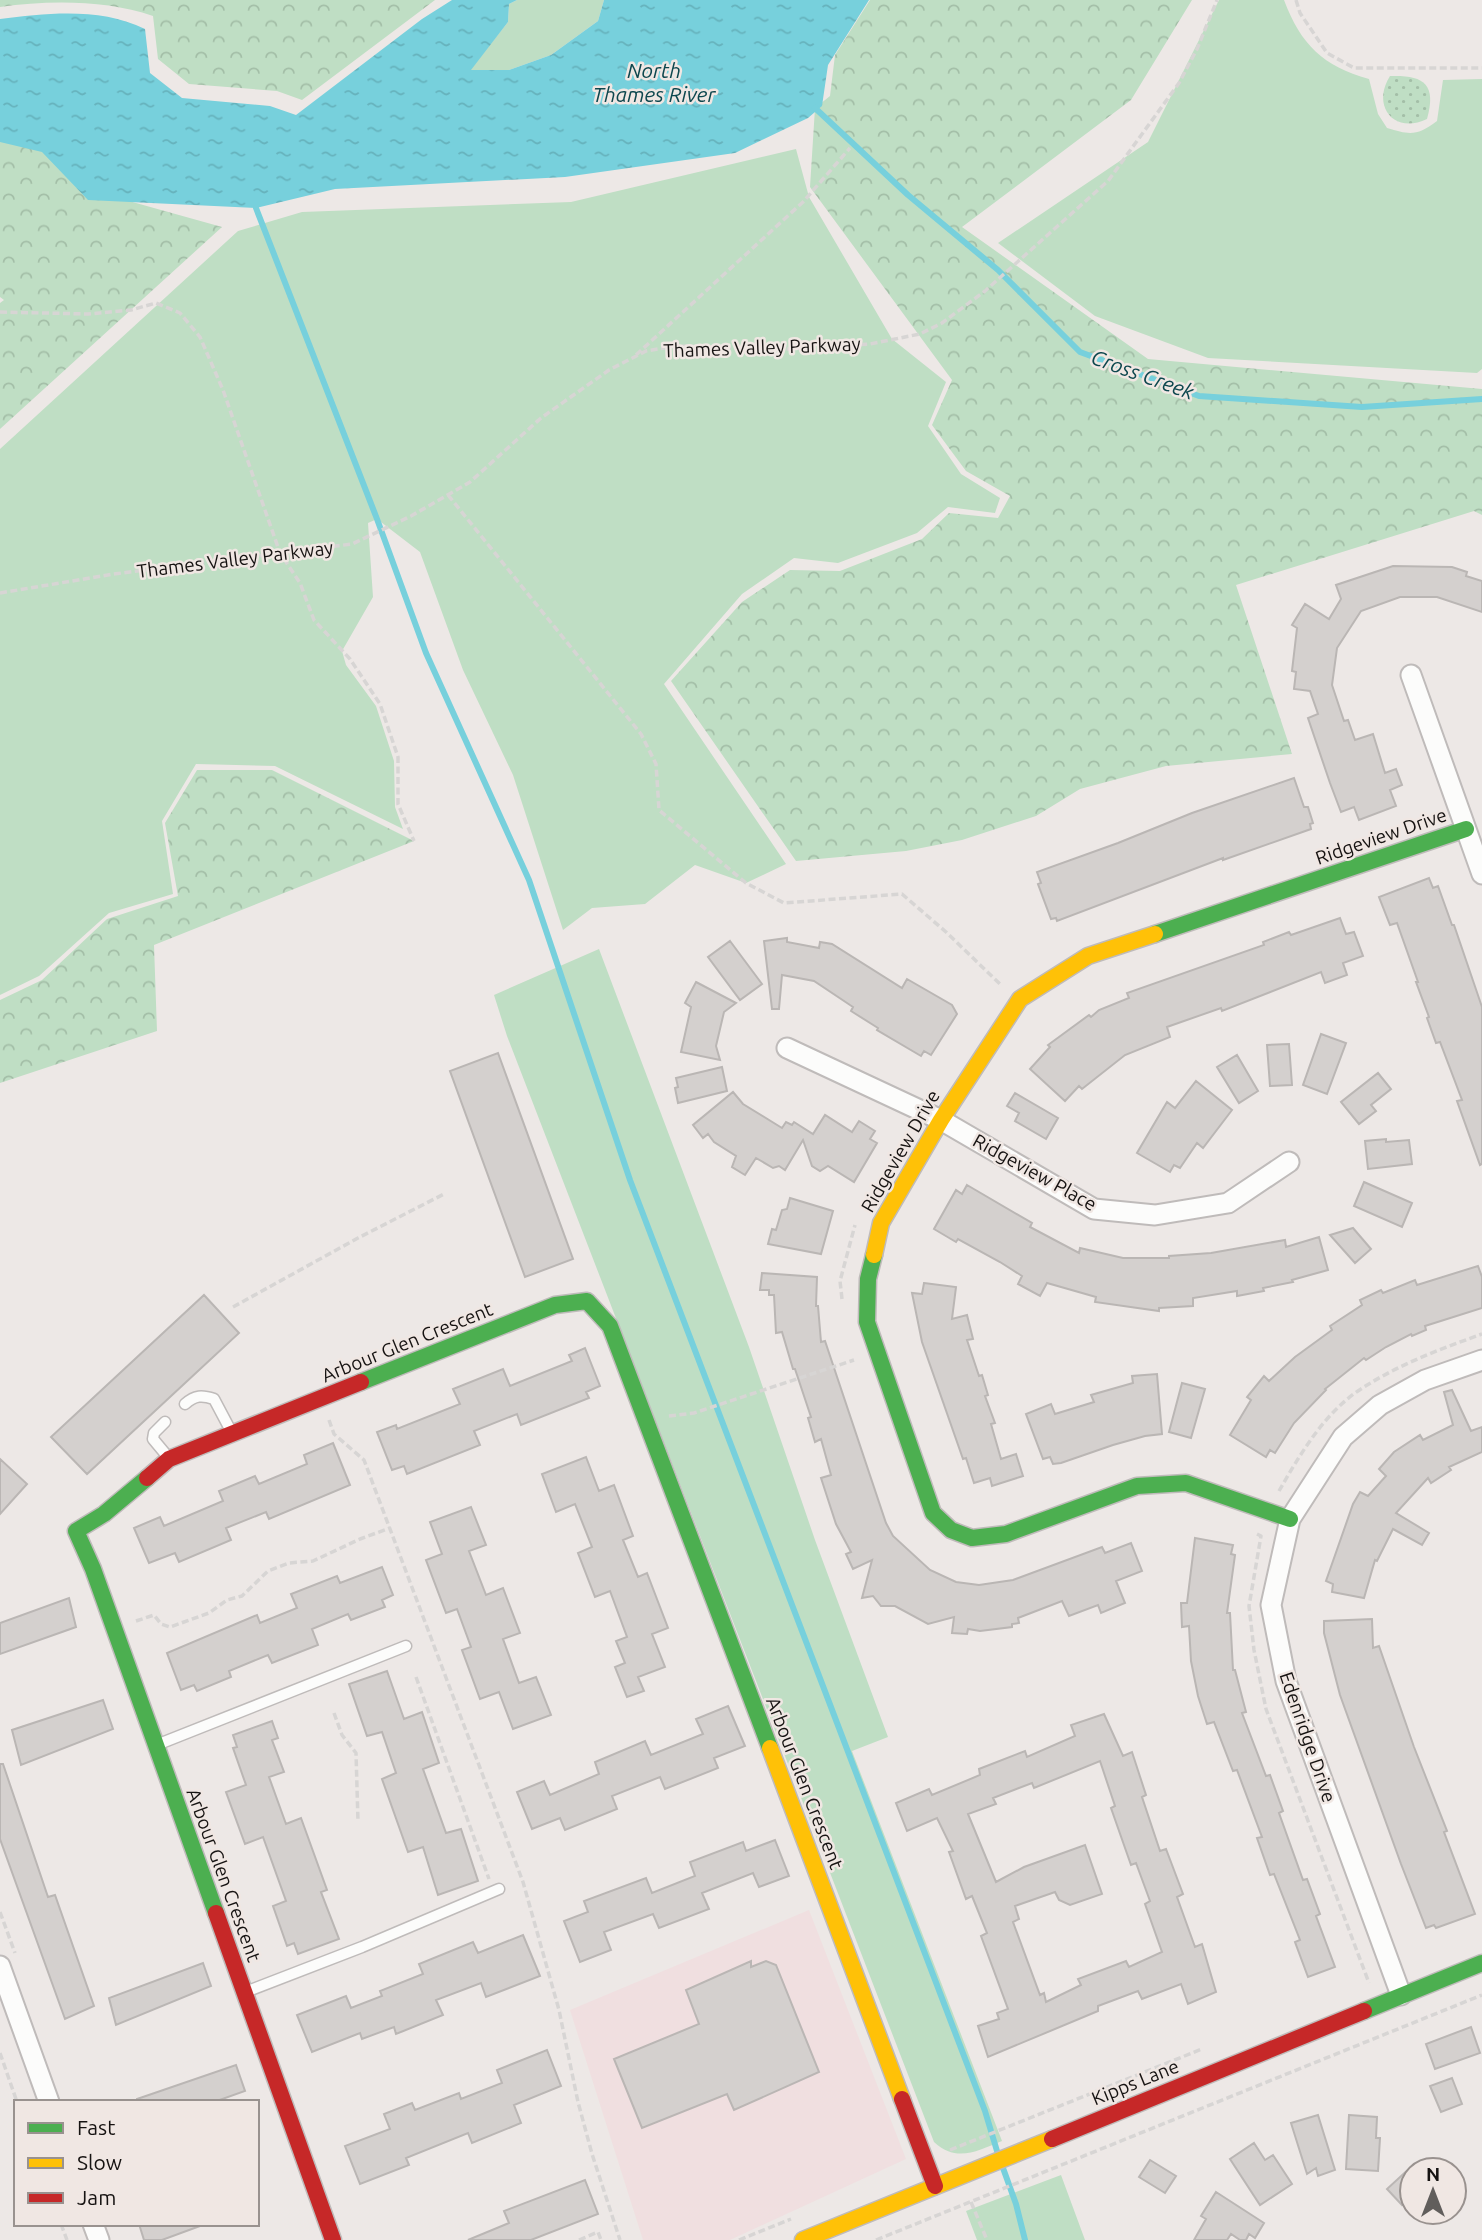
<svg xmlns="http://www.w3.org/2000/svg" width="1482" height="2240" viewBox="0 0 1482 2240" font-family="Ubuntu,sans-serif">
<defs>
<pattern id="forest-crowns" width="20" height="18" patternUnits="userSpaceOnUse" patternTransform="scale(1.75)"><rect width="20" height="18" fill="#bfdec4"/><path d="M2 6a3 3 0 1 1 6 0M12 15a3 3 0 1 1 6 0" fill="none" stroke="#a3bea7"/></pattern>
<pattern id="park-dots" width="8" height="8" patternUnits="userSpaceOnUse" patternTransform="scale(1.75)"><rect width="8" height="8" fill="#bfdec4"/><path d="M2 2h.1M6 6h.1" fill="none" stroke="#a3bea7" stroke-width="1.8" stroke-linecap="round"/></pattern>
<pattern id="water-ripples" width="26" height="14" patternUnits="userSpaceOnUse" patternTransform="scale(1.75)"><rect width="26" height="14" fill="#77d0dc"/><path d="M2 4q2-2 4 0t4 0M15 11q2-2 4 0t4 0" fill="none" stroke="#66b2bc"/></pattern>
</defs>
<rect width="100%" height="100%" fill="#ede8e6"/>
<path fill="#f0dfe0" d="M809,1910L906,2159L730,2240H643L570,2010Z"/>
<path fill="#bfdec4" d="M517,0H604L598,21L551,55L509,70H470L508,22L509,4Z
M1219,0H1284C1301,45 1323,66 1369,79L1378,114L1387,128C1410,135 1417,136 1437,121L1443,80L1482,79V369L1477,373L1208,358L1095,316L998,243L1148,142Z
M796,149L809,197L892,339L946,382L928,426L961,474L1000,498L995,513L948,507L917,533L838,563L794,558L742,594L664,684L786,864L746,883L695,865L645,904L592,908L563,930L513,775L463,670L420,552L377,519L368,523L373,597L342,651L346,665L376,706L394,761L395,807L403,829L275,766L196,764L162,821L173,894L109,913L39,976L0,995V449L238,231L302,212L571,202Z
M599,949L749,1347L815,1540L888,1737L852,1751L1002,2141C977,2151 957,2163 934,2142L507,1036L494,995Z
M1061,2175L1085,2240H977L966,2211Z"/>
<path fill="url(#forest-crowns)" d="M0,0H435L302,100L277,91L189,84L158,59L153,16C106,0 50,0 0,7Z
M870,0H1192L1131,100L962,227L1148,359L1482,389V515L1474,511L1236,585L1292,754L1166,766L1080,789L1036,816L962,840L906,851L796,861L671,681L742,602L790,570L840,571L922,539L949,513L998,518L1010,496L966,471L932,425L952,380L810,187L815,108L830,96L835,55Z
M0,132L47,142L93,191L222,227L0,429V303L4,300L0,297Z
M197,770H272L414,841L154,945L157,1031L0,1083V1000L42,980L107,919L178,896L165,823Z"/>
<path fill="url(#park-dots)" d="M1390,76C1423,75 1437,83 1427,119C1394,135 1371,106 1390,76Z"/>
<path fill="url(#water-ripples)" d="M452,0H517L509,4L508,22L471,70H509L551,55L598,21L604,0H869L828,65L822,106L808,118L735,153L565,177L335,189L256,208L88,200L42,152L0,142V19C47,13 101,7 145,29L150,73L182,98L270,106L296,115L422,19Z"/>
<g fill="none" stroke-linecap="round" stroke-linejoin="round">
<path stroke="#77d0dc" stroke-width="6" d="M815,108L908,195L998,270L1080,352L1199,396L1362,407L1482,399
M256,208L377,519L426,653L529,880L630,1180L985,2111L997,2151
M1003,2168L1016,2204L1025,2240"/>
</g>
<path fill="#d4d0ce" stroke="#bab6b4" stroke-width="2" fill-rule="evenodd" d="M1393,566L1452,567L1467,572L1466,576L1482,581V612L1437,597H1400L1361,611L1337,648L1332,685L1344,721L1348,720L1355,740L1373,734L1385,773L1396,769L1402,785L1390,790L1396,806L1359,820L1354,807L1341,812L1330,783L1308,718L1318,714L1310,691L1294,689L1296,672L1292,671L1297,628L1292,625L1305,604L1329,619L1341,599L1336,585Z
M1294,778L1304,807H1308L1313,823L1310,824L1311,829L1223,860V858L1057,921L1056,918L1051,919L1038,884L1041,883L1037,872L1118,843L1192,813Z
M1429,878L1433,888L1438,886L1452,925H1454L1482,1007V1164L1480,1165L1457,1101L1462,1100L1440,1042L1436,1043L1427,1018L1429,1017L1416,982H1418L1397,923L1390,925L1379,897Z
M1340,918L1346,934L1354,932L1363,956L1343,963L1347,975L1325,983L1321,972L1222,1011L1221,1008L1167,1027L1170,1037L1125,1055L1082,1089L1079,1086L1065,1101L1030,1069L1050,1047L1048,1045L1089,1015L1091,1017L1099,1010L1129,998L1127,993L1264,945L1263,942L1289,932L1291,935Z
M787,938V942L819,948L820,942L832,944L902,988L907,979L952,1005L957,1014L931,1055L924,1051L921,1056L877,1030L878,1028L851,1011L853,1007L814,981L782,975L779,1009H772L764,941Z
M730,941L762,984L740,1000L708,957Z
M696,982L736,1003L724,1012L716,1046L720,1060L681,1052L691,1007L685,1003Z
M1321,1034L1346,1043L1327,1094L1303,1085Z
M1289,1044L1292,1085L1270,1086L1267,1045Z
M498,1053L573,1259L525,1277L450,1071Z
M1237,1055L1258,1091L1239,1103L1217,1067Z
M722,1067L727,1091L678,1103L675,1088L678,1087L676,1078Z
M1378,1073L1391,1089L1371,1105L1376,1111L1359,1124L1341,1102Z
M1196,1081L1232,1110L1203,1148L1197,1143L1180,1168L1174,1165L1170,1172L1137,1153L1167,1102L1175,1108Z
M733,1092L743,1104L782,1128L786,1122L792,1125L794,1122L813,1134L825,1115L852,1132L859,1121L875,1131L870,1139L877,1143L854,1182L828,1166L820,1171L812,1166L803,1140L785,1170L779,1166L773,1168L756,1158L745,1175L732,1167L736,1156L714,1142L708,1134L703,1138L693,1125Z
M1015,1093L1058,1118L1046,1139L1015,1121L1019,1113L1007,1106Z
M1386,1139V1142L1409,1140L1412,1164L1368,1169L1365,1141Z
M1364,1182L1412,1203L1402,1227L1354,1206Z
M967,1185L1032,1223L1030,1227L1079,1253L1080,1248L1123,1258H1169V1256L1211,1253L1285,1240L1286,1247L1319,1237L1328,1270L1292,1280L1293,1282L1263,1288L1264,1291L1237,1296V1291L1193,1298V1306L1159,1308V1311L1095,1302L1096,1297L1047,1283L1040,1296L1018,1284L1022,1276L1000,1262L958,1239L956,1242L934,1229L956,1190L962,1194Z
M790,1198L833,1211L821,1254L768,1244L772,1229L776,1230L782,1210L787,1209Z
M1353,1228L1371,1249L1355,1263L1330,1235Z
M1478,1266L1482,1277V1308L1425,1326L1426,1330L1412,1336L1411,1334L1386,1347L1366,1360L1364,1358L1325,1389L1326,1390L1294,1423L1275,1453L1270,1450L1266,1457L1230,1435L1251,1400L1247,1397L1264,1376L1269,1381L1295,1357L1332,1330L1330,1326L1362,1305L1360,1300L1381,1290L1383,1293L1415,1280L1417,1285Z
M762,1273L817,1277L816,1306H818L821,1342L825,1341L886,1523L893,1536L930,1570L956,1582L979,1585L1013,1580L1102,1547L1105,1553L1131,1543L1142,1571L1116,1581L1125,1603L1101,1613L1098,1605L1069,1616L1062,1601L1018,1618L1019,1623L1012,1624V1627L980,1631L968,1629L967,1634L952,1633L954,1617L928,1624L895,1606H881L873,1596L862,1598L872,1560L853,1569L846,1554L851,1552L836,1524L821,1478L831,1475L821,1439L815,1442L808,1418L811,1417L795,1369H793L782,1332L776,1333L774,1295H769V1290H760Z
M924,1283L956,1287L952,1319L967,1315L973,1339L967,1340L979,1376L982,1375L988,1395L985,1396L995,1423L991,1424L1001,1459L1016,1454L1023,1476L992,1486L990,1478L974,1483L966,1458L963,1459L922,1342L912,1293L922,1294Z
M204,1295L239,1333L87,1474L51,1437Z
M585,1348L600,1386L586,1392L589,1398L521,1425L517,1414L474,1431L480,1445L407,1474L404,1466L392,1470L377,1432L396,1425L397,1429L460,1404L453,1389L503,1369L510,1386L572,1361L569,1355Z
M1157,1374L1162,1434L1145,1436L1113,1445L1061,1463L1053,1464L1050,1457L1043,1459L1026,1414L1051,1404L1055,1414L1094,1402L1091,1395L1133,1383L1132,1376Z
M1182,1383L1205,1389L1191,1438L1169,1432Z
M1452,1390L1471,1431L1482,1427V1452L1449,1467L1451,1470L1431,1483L1428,1478L1396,1513L1429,1533L1422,1545L1393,1529L1377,1561L1375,1560L1364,1598L1332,1592L1333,1584L1326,1581L1353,1504L1360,1492L1368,1496L1386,1476L1379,1469L1394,1452L1420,1435L1423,1440L1453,1425L1444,1392Z
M333,1443L350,1485L269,1519L266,1512L226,1528L231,1540L179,1562L175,1553L149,1563L134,1528L160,1517L164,1526L223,1501L219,1491L255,1476L259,1484L307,1464L304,1455Z
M586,1457L599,1491L614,1485L633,1536L623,1540L638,1577L647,1573L668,1628L652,1634L665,1667L638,1677L644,1691L627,1697L615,1667L625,1663L616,1641L627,1637L610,1591L595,1597L578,1553L592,1547L575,1504L556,1512L542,1474Z
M0,1459L27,1484L0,1514Z
M471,1507L486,1545L469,1551L486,1595L503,1588L520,1633L503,1639L519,1683L536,1677L551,1715L513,1729L499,1692L480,1699L462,1650L471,1647L457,1609L446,1613L426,1560L442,1554L430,1522Z
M1195,1538L1233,1545L1231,1554L1235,1555L1227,1613H1230L1233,1670H1235L1246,1712L1242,1713L1266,1776L1270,1775L1283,1811L1279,1813L1303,1880L1307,1879L1320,1914L1316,1916L1335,1967L1308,1977L1295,1942L1300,1940L1274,1874L1270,1875L1257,1838L1262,1837L1237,1770L1233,1771L1214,1722L1207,1724L1198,1696L1191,1661L1189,1626L1182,1627L1181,1603H1187Z
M382,1567L393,1595L382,1600L385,1607L351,1620L348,1614L312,1629L318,1645L272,1663L268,1655L229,1671L231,1677L197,1691L194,1685L181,1690L167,1653L257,1615L260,1623L297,1608L291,1594L337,1576L340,1583Z
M69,1598L76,1627L0,1654V1623Z
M1372,1619L1373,1648L1379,1646L1414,1747L1447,1831L1444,1832L1475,1914L1436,1928L1434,1925L1426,1928L1401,1864L1340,1695L1324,1633V1621Z
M387,1671L404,1719L422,1712L439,1763L423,1769L446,1833L461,1829L478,1881L438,1895L423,1847L408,1852L382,1779L396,1773L382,1732L367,1736L349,1684Z
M103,1700L113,1729L21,1765L12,1730Z
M728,1706L745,1746L714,1758L718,1768L665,1789L660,1777L612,1796L617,1809L565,1830L560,1818L532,1829L517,1792L544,1781L550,1795L599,1774L595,1762L645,1741L651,1755L703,1734L696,1719Z
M1104,1714L1123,1756L1132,1752L1146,1795L1142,1797L1160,1851L1166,1849L1183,1894L1177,1897L1195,1947L1202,1944L1216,1992L1188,2004L1181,1984L1142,1999L1138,1991L1098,2006V2011L988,2057L978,2026L999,2019L997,2013L1008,2009L981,1936L987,1933L972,1896L966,1899L949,1852L953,1851L937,1818L907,1831L896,1803L929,1789L932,1795L980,1775L979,1769L1025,1751L1027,1757L1075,1736L1071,1725ZM1100,1761L1115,1806L1111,1808L1131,1865L1136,1863L1150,1901L1145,1904L1162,1952L1129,1967L1126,1961L1078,1979L1081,1985L1046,2002L1044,1993L1040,1995L1013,1922L1019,1919L1015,1906L1055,1892L1059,1900L1070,1905L1102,1894L1085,1845L1024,1867L996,1882L968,1814L996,1804L993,1798L1032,1783L1034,1788Z
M272,1721L278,1738L272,1740L284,1772L269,1777L286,1824L301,1818L327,1890L321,1892L339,1939L298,1954L294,1943L287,1946L273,1906L286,1901L263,1837L245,1844L226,1792L246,1785L233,1748L237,1747L233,1735Z
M0,1764H3L48,1897L55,1895L94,2006L65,2019L0,1839Z
M775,1840L789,1876L759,1887L753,1873L702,1893L709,1909L659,1928L653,1914L604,1932L611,1950L580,1962L564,1921L588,1912L584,1901L646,1878L652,1893L695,1876L690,1862L743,1842L746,1851Z
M523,1935L540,1976L486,1997L481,1983L436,2000L443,2015L396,2034L394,2027L362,2039L360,2033L312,2052L297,2015L346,1996L351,2008L382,1996L380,1991L423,1974L419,1964L473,1942L478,1953Z
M751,1961V1967L766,1961L776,1965L819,2072L734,2110L727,2094L642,2128L614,2059L699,2024L686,1990Z
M203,1963L211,1986L116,2025L109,1998Z
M1471,2027L1480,2053L1435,2069L1426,2044Z
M547,2050L561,2086L514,2105L521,2123L472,2143L468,2133L406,2158L409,2165L360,2184L345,2146L390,2129L384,2114L412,2103L415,2110L459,2093L461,2099L502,2083L497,2070Z
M236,2065L245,2091L214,2102H137V2099Z
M1452,2078L1462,2104L1441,2112L1430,2086Z
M1318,2115L1335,2170L1318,2176L1316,2168L1307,2174L1291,2123Z
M1349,2115L1377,2117L1376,2138H1380L1378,2171L1346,2169Z
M1254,2143L1265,2160L1273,2155L1292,2184L1260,2205L1230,2159Z
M1150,2160L1176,2176L1165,2193L1139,2177Z
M1412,2166V2196L1402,2205L1387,2189Z
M585,2180L598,2214L531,2240H468L509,2223L504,2211Z
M1216,2192L1264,2223L1255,2238L1249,2234L1246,2240H1240L1231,2234L1227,2240H1194L1206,2219L1201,2216Z
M139,2224H200V2226L162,2240H144Z"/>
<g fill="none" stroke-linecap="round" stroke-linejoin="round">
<defs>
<path id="lane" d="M185,1404C195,1395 202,1395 214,1399L232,1433
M165,1422L154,1433L153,1439L168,1457
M159,1744L406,1646
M248,1991L362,1947L499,1889"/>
<path id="street" d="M1411,675L1482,874
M787,1048L941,1120L1094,1209L1155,1215L1228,1203L1289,1162
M0,1966L49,2102
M1401,1995L1286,1681L1271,1605L1290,1519L1343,1437L1380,1405L1425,1380L1482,1360
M93,2224L99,2240"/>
<path id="fast" d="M1155,934L1466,829
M874,1255L868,1279L867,1322L933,1513L951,1530L972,1538L1006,1534L1137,1486L1186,1483L1290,1519
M361,1382L555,1305L587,1301L610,1326L770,1748
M147,1478L104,1514L76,1531L93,1569L216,1913
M1364,2011L1482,1963"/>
<path id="slow" d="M874,1255L881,1223L941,1120L1020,999L1088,956L1155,934
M770,1748L902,2099
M803,2240L1052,2139"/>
<path id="jam" d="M147,1478L169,1459L361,1382
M216,1913L333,2240
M902,2099L935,2186
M1052,2139L1364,2011"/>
</defs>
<use href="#lane" stroke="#bfbbba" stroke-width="13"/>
<use href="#street" stroke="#bfbbba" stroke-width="23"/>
<use href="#fast" stroke="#bfbbba" stroke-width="19"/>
<use href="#slow" stroke="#bfbbba" stroke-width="19"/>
<use href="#jam" stroke="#bfbbba" stroke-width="19"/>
<path stroke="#d7d5d4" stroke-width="3.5" stroke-dasharray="7 3.5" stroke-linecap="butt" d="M1296,0L1300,13L1327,53L1354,68H1482
M0,312L88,314L131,310L156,303L180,313L200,337L223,390L280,553L300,583L314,620L350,659L380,704L398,757V804L414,841
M636,355L803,202L850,148
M448,495L641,734L656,764L659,810L746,883L784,903L902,894L946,932L1001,985
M0,593L114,574L352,544L411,516L470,482L541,418L609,370L646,351L676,346L789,349L870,344L920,334L942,323L985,291L1108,181L1179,83L1197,49L1217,0
M842,1299L840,1281L855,1225
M233,1307L358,1238L444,1194
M669,1416L694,1413L854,1360
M329,1420L334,1434L364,1460L523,1882L559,2010L578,2102L592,2154L620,2240
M1279,1491C1299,1456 1322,1417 1355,1393C1394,1366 1438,1350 1482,1334
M1257,1534L1261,1536L1249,1606L1254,1650L1266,1709L1369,1983
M136,1621L154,1615L161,1624L170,1627L209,1613L227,1600L242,1596L268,1571L289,1563L313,1561L360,1539L390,1528
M416,1677L489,1879
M334,1713L342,1735L356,1753L358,1822
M0,1912L15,1953
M0,2053L17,2102
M950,2150L1202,2049
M971,2202L987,2240
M61,2224L67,2240
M579,2240L598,2232L601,2240
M739,2240L791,2219
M876,2240L1482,1995"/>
<use href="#lane" stroke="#fcfcfb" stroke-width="10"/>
<use href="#street" stroke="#fcfcfb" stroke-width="19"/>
<use href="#fast" stroke="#4caf50" stroke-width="16"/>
<use href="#slow" stroke="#ffc107" stroke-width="16"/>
<use href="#jam" stroke="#c62828" stroke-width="16"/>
</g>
<g text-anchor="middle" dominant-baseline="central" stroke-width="5" stroke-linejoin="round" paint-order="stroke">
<g font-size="19" fill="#161312" stroke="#f0e7e3">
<text transform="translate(762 347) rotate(-2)">Thames Valley Parkway</text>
<text transform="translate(235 559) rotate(-7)">Thames Valley Parkway</text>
<text transform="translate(1381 836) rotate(-19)">Ridgeview Drive</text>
<text transform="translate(900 1151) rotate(-60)">Ridgeview Drive</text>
<text transform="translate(1035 1172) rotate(29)">Ridgeview Place</text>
<text transform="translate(407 1342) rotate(-22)">Arbour Glen Crescent</text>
<text transform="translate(1308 1737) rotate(71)">Edenridge Drive</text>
<text transform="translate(805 1783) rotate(69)">Arbour Glen Crescent</text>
<text transform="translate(224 1875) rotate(70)">Arbour Glen Crescent</text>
<text transform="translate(1135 2082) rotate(-22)">Kipps Lane</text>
</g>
<g font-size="21" font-style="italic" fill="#0d474e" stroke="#f0e7e3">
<text x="654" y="70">North<tspan x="654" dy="24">Thames River</tspan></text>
<text transform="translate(1143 374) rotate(20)">Cross Creek</text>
</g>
</g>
<rect x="14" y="2100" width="245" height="126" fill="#f0e7e3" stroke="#99928f" stroke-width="2"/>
<rect x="28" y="2123" width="35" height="10" fill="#4caf50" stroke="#99928f" stroke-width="2"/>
<text x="77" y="2135" font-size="21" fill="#161312">Fast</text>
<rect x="28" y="2158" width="35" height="10" fill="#ffc107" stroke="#99928f" stroke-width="2"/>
<text x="77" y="2170" font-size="21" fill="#161312">Slow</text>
<rect x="28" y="2193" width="35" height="10" fill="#c62828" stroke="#99928f" stroke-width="2"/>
<text x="77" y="2205" font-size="21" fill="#161312">Jam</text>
<g transform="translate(1433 2191)"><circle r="33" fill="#f0e7e3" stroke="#99928f" stroke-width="2"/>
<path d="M0-5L12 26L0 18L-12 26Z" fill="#615e5c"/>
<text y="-10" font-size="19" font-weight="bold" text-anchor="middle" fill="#161312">N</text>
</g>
</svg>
